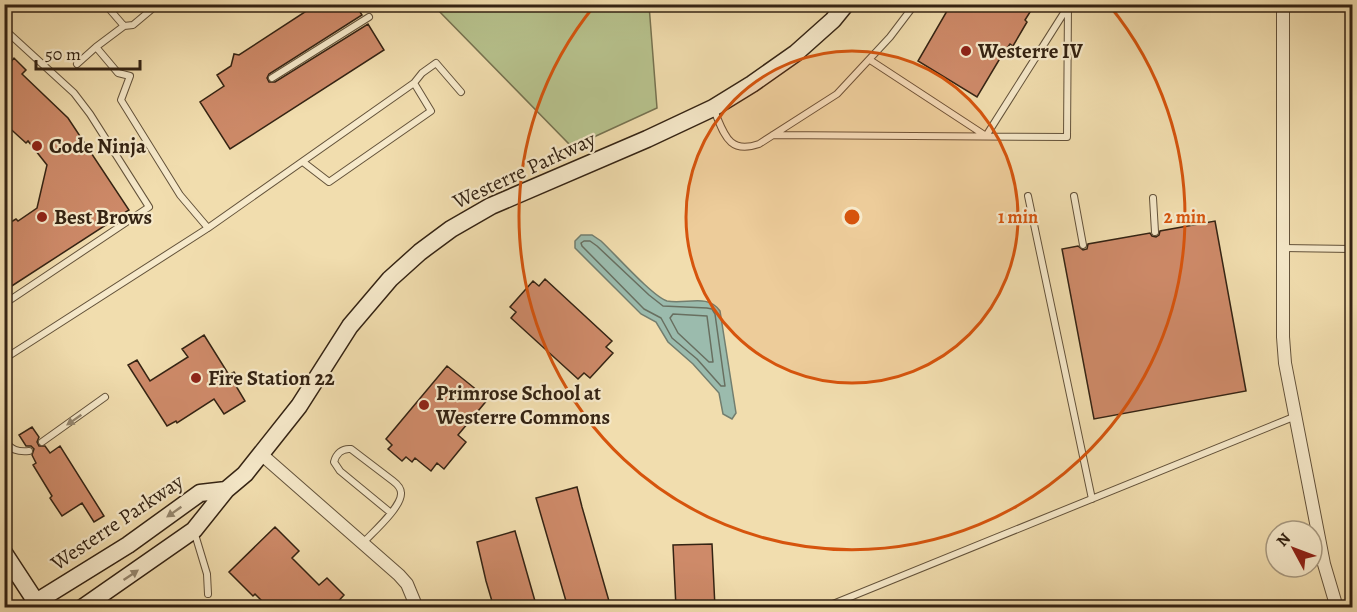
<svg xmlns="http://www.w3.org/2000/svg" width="1357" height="612" viewBox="0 0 1357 612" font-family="Alegreya,serif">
<rect width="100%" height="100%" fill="#f1ddae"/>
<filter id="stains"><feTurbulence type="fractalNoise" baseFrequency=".00333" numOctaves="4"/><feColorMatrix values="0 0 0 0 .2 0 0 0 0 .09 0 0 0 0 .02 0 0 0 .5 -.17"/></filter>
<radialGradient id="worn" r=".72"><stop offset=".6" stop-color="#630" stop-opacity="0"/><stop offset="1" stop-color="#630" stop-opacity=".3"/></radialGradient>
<path fill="#b7c28d" stroke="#767250" stroke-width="1.5" d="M433,5H649L657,108L572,147Z"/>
<path fill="#9bbbad" stroke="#727e6f" stroke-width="1.5" d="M581,235H592L601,241C614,253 653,297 667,301C685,305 708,293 720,311L736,413L732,419L723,414L719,393L693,364L668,342L656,322L641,314L575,248V241Z"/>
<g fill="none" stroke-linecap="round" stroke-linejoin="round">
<path stroke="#686f60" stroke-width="1.5" d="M584,241H590L597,246L649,295L663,306L707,308L712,309L715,314L725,386H721L697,359L672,338L661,318L644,309L582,246L581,243Z
M673,314L707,316L713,362H709L678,333L670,318Z"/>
</g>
<path fill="#ce8a69" stroke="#342313" stroke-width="1.5" d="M317,4H355L362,15L269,74L267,78L269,82H275L368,24L384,50L230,149L200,102L224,86L217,75L231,66L234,54L239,55Z
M951,4H1026L1032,9L1025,20L1027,22L1013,46L1010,44L1002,55L977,97L918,61Z
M4,58L10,63L14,58L26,70L22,74L68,118L129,210L4,291V226L16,219L18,221L37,208L47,165L28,141L26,143L4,123Z
M1215,221L1246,391L1094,419L1062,249L1078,246L1083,250L1087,249L1088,244L1150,233L1152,236L1156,237L1159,235L1160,231Z
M545,279L612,341L606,347L613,353L590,378L584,373L578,379L511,318L516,312L510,307L533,281L539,286Z
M204,335L229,375L234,372L241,383L236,386L245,401L224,414L214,399L177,423L176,421L167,426L128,365L137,360L150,381L188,357L182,349Z
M447,366L488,399L458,435L466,442L444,469L437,463L431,471L415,458L412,462L406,457L402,461L388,449L392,445L386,439Z
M32,427L39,437L37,442L39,446H45L50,453L60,446L104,516L94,522L82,503L62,516L50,498L52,496L33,465L36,463L32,455L34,449L31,446H26L19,435Z
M577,487L582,507L611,608H568L536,498Z
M275,527L299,551L292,558L319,585L327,578L344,595L332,608H269L255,594L253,596L229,572Z
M515,531L537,608H494L486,581L477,542Z
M712,544L715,608H676L673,545Z"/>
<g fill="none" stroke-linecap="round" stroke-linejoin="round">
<defs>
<path id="lane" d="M105,4L124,26L133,25L158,4
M124,26L96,47L118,73L130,76L121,100L180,195L208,228
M4,29L74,93L90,114L149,207L4,304
M870,60L986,136L1067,8
M77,64L96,47
M272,78L369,17
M713,108C724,132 727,155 759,144L837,94L890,37L915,4
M773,135L1067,137L1068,4
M303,162L329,182L431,111L414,83
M1028,196L1092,499
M1074,196L1083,245
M1153,198L1155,232
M1283,248L1352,249
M4,359L208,228L414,83L422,73L436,63L461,92
M4,441C12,450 17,452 29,451
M42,442L105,397
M194,531L207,574L208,594
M363,543C372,533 402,507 401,493C401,488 397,484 393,481L351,449C342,448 336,454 334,462L340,471L391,513
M823,608L1296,416"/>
<path id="street" d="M1283,4V337L1285,363L1324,564L1337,608
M261,454L399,575L407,584L417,608"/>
<path id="secondary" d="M4,553L40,608
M36,602L128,545L200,493L226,490
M82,608L194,530L226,490L245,474L299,406L350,326L390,279L420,252L451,229L491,206L647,139L713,108L752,84L796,53L833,20L846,4"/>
</defs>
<use href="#lane" stroke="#63523a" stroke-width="8"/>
<use href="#street" stroke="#63523a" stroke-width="14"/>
<use href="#secondary" stroke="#342313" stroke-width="19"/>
<use href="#lane" stroke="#f6e9ca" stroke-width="6"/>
<use href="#street" stroke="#f6e9ca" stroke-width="12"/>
<use href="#secondary" stroke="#f6e9ca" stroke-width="16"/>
</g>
<defs><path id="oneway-solid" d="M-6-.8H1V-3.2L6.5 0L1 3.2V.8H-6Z" transform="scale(1.5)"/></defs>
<g fill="#95866e">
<use href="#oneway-solid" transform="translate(74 420) rotate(145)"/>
<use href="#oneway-solid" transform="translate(174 512) rotate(145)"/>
<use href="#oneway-solid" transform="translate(131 575) rotate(-34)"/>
</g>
<circle cx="852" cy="217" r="166" fill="#d6540d" fill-opacity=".12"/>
<g fill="none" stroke="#d6540d" stroke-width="3">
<circle cx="852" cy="217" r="166"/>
<path d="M1109 5A333 333 0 1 1 595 5"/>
</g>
<g fill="#8f2418" stroke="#f6e9ca" stroke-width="2">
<circle cx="966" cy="51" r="6"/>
<circle cx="37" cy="146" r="6"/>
<circle cx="42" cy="217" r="6"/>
<circle cx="196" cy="378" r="6"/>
<circle cx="424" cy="405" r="6"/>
</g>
<g text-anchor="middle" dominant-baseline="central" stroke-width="4.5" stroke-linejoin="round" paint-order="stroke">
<g font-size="21" font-weight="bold" fill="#342313" stroke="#f6e9ca" text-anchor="start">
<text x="978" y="51">Westerre IV</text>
<text x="49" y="146">Code Ninja</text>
<text x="54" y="217">Best Brows</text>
<text x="208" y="378">Fire Station 22</text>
<text x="436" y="393">Primrose School at<tspan x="436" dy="24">Westerre Commons</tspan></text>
</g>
<g font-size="21" fill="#342313" stroke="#f6e9ca">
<text transform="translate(524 170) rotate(-25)">Westerre Parkway</text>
<text transform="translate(117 522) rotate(-34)">Westerre Parkway</text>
</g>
</g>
<circle cx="852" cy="217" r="9" fill="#d6540d" stroke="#f6e9ca" stroke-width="3"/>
<g font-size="18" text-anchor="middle" font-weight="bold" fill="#d6540d" stroke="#f6e9ca" stroke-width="4.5" stroke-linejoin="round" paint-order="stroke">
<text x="1018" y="223">1 min</text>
<text x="1185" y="223">2 min</text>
</g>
<rect width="1357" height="612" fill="none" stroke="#f1ddae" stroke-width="24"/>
<rect x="6" y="6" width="1345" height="600" fill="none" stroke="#342313" stroke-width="3"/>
<rect x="12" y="12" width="1333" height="588" fill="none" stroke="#342313" stroke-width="1.5"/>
<g transform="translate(1294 549) rotate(311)"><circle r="28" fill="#f6e9ca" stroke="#a89a81" stroke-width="1.5"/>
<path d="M0-4.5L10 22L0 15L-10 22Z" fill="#8f2418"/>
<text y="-9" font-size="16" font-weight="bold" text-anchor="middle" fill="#342313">N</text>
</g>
<path d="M36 60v9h104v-9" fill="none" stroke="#342313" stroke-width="3"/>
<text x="45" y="60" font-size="18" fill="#342313" stroke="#f6e9ca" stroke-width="4.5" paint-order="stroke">50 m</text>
<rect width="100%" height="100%" filter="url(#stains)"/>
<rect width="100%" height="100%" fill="url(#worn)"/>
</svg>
